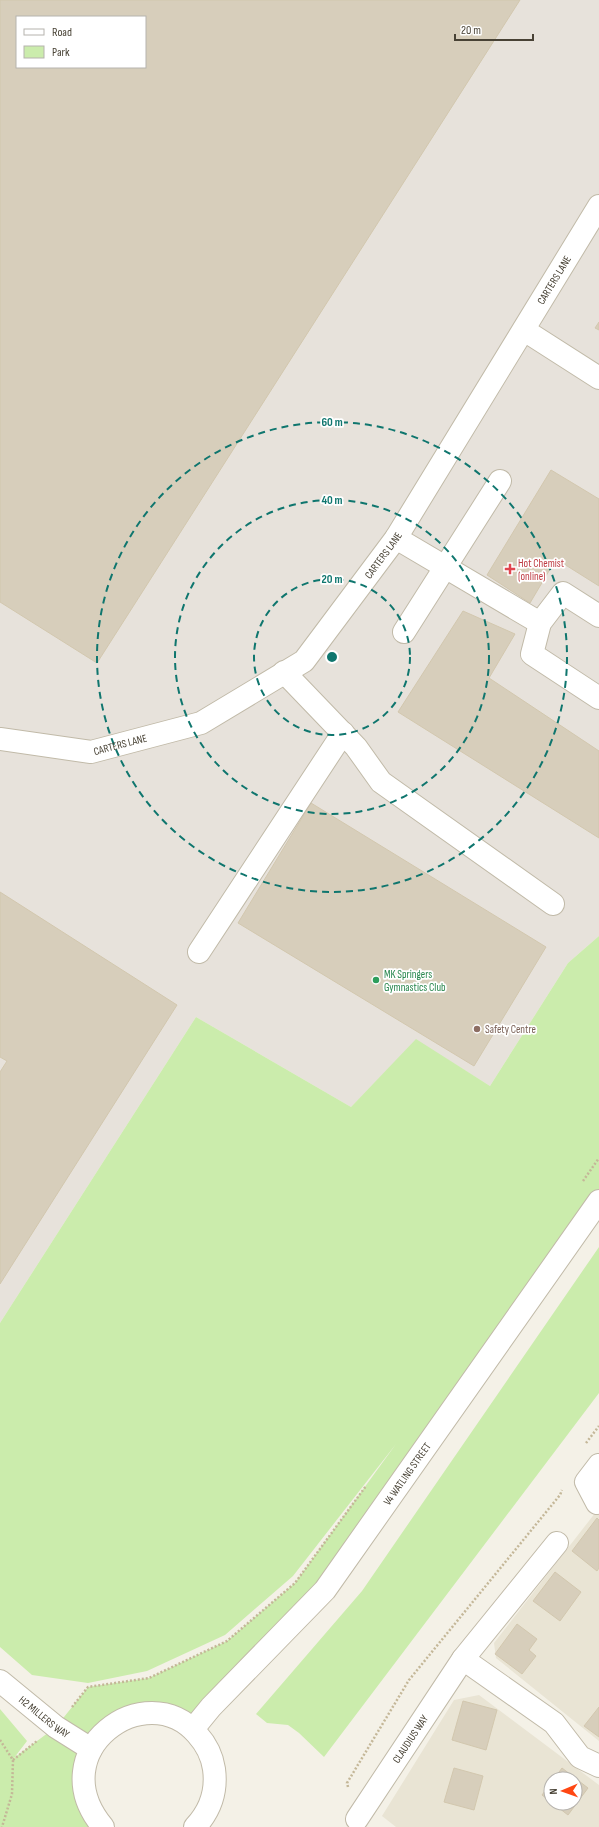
<svg xmlns="http://www.w3.org/2000/svg" width="599" height="1827" viewBox="0 0 599 1827" font-family="'Sofia Sans Condensed',sans-serif">
<rect width="100%" height="100%" fill="#f4f1e7"/>
<path fill="#e9e4d4" fill-rule="evenodd" d="M599,1508V1741L496,1658L494,1643Z
M479,1695L599,1785V1827H396L382,1816L454,1700ZM551,1779H575V1803H551Z"/>
<path fill="#e7e2db" fill-rule="evenodd" d="M0,0H599V936L568,963L490,1086L416,1040L351,1107L196,1017L0,1323ZM17,17H145V67H17Z"/>
<path fill="#cbecac" d="M599,936V1201L325,1590L193,1729L140,1714L86,1762L103,1827H0V1709L27,1741L14,1758L56,1727L88,1687L149,1678L227,1641L295,1583L396,1444L293,1576L225,1635L147,1671L88,1683L32,1675L0,1647V1323L196,1017L351,1107L416,1039L490,1086L568,963Z
M599,1247V1393L324,1757L299,1733L288,1725L267,1723L256,1714L362,1591Z"/>
<path fill="#d7cebb" stroke="#d2c7ae" fill-rule="evenodd" d="M0,0H520L97,663L0,602ZM17,17H145V67H17Z
M599,322V330L595,328Z
M551,470L599,499V586L556,559L530,603L487,575Z
M463,611L515,634L489,678L599,751V838L398,712Z
M311,803L546,947L474,1066L238,923Z
M0,892L177,1005L0,1284V1072L7,1061L0,1057Z
M597,1518L599,1520V1568L597,1571L572,1551Z
M555,1572L581,1592L560,1621L533,1601Z
M517,1624L537,1639L529,1650L536,1656L522,1674L495,1654Z
M463,1701L497,1710L486,1750L452,1740Z
M599,1707V1737L584,1726Z
M454,1768L483,1776L474,1810L444,1802Z
M562,1768L575,1778V1779H554Z
M575,1778L588,1788L568,1815L555,1805L556,1803H575Z
M551,1783V1802L542,1795Z"/>
<g fill="none" stroke-linecap="round" stroke-linejoin="round">
<defs>
<g id="minor">
<path d="M524,330L599,378"/>
<path d="M396,538L540,623"/>
<path d="M599,616L563,593L540,623L532,654L599,698"/>
<path d="M404,632L500,481"/>
<path d="M284,672L356,747L381,782L553,904"/>
<path id="s1" d="M0,739L91,752L201,723L304,661L396,538L599,206"/>
<path d="M199,952L343,733"/>
<path d="M597,1503L586,1482L599,1465"/>
<path d="M463,1659L554,1723L580,1757L599,1766"/>
<path id="s2" d="M0,1681L56,1727L91,1749"/>
<path id="s3" d="M193,1729L211,1707L325,1590L599,1201"/>
<path id="s4" d="M357,1819L463,1659L557,1543"/>
<path d="M103,1827C40,1751 146,1675 197,1734C206,1744 212,1755 214,1769C217,1791 211,1810 195,1827"/>
</g>
</defs>
<use href="#minor" stroke="#c1baa8" stroke-width="24"/>
<path stroke="#c4b798" stroke-width="2.5" stroke-dasharray="2 2" stroke-linecap="butt" d="M583,1181L599,1158
M586,1443L599,1426
M72,1707L88,1687L149,1678L227,1641L295,1583L366,1486
M0,1740L13,1760L12,1794L2,1827
M13,1760L37,1741
M348,1787L347,1783L409,1680L560,1495L562,1490"/>
<use href="#minor" stroke="#fff" stroke-width="22"/>
</g>
<g fill="none" stroke="#0f766e" stroke-width="2" stroke-dasharray="7 5">
<circle cx="332" cy="657" r="78"/>
<circle cx="332" cy="657" r="157"/>
<circle cx="332" cy="657" r="235"/>
</g>
<path fill="#e0444e" stroke="#fff" stroke-width="1.5" d="M508 563h4v4h4v4h-4v4h-4v-4h-4v-4h4z"/>
<circle fill="#2e9e5b" stroke="#fff" stroke-width="1.5" cx="376" cy="980" r="4"/>
<circle fill="#8d6e63" stroke="#fff" stroke-width="1.5" cx="477" cy="1029" r="4"/>
<g text-anchor="middle" dominant-baseline="central" stroke-width="3.5" stroke-linejoin="round" paint-order="stroke">
<g font-size="11" fill="#484235" stroke="#fff">
<text stroke="none"><textPath href="#s1" startOffset="782">CARTERS LANE</textPath></text>
<text stroke="none"><textPath href="#s1" startOffset="458">CARTERS LANE</textPath></text>
<text stroke="none"><textPath href="#s1" startOffset="122">CARTERS LANE</textPath></text>
<text stroke="none"><textPath href="#s3" startOffset="334">V4 WATLING STREET</textPath></text>
<text stroke="none"><textPath href="#s2" startOffset="57">H2 MILLERS WAY</textPath></text>
<text stroke="none"><textPath href="#s4" startOffset="96">CLAUDIUS WAY</textPath></text>
</g>
<g font-size="11" fill="#be3a42" stroke="#fff" text-anchor="start">
<text x="518" y="563">Hot Chemist<tspan x="518" dy="13">(online)</tspan></text>
</g>
<g font-size="11" fill="#27864d" stroke="#fff" text-anchor="start">
<text x="384" y="974">MK Springers<tspan x="384" dy="13">Gymnastics Club</tspan></text>
</g>
<g font-size="11" fill="#785e54" stroke="#fff" text-anchor="start">
<text x="485" y="1029">Safety Centre</text>
</g>
</g>
<circle cx="332" cy="657" r="6" fill="#0f766e" stroke="#fff" stroke-width="2"/>
<g font-size="12" text-anchor="middle" font-weight="bold" fill="#0f766e" stroke="#fff" stroke-width="3.5" stroke-linejoin="round" paint-order="stroke">
<text x="332" y="426">60 m</text>
<text x="332" y="504">40 m</text>
<text x="332" y="583">20 m</text>
</g>
<rect x="16" y="16" width="130" height="52" fill="#ffffff" stroke="#b6b3ae"/>
<rect x="24" y="29" width="20" height="6" fill="#ffffff" stroke="#b6b3ae"/>
<text x="52" y="36" font-size="12" fill="#484235">Road</text>
<rect x="24" y="46" width="20" height="12" fill="#cbecac" stroke="#b6b3ae"/>
<text x="52" y="56" font-size="12" fill="#484235">Park</text>
<g transform="translate(563 1791) rotate(268)"><circle r="19" fill="#ffffff" stroke="#b6b3ae"/>
<path d="M0-3L7 15L0 10L-7 15Z" fill="#ff4713"/>
<text y="-6" font-size="11" font-weight="bold" text-anchor="middle" fill="#484235">N</text>
</g>
<path d="M455 34v6h78v-6" fill="none" stroke="#484235" stroke-width="2"/>
<text x="461" y="34" font-size="12" fill="#484235" stroke="#ffffff" stroke-width="3" paint-order="stroke">20 m</text>
</svg>
